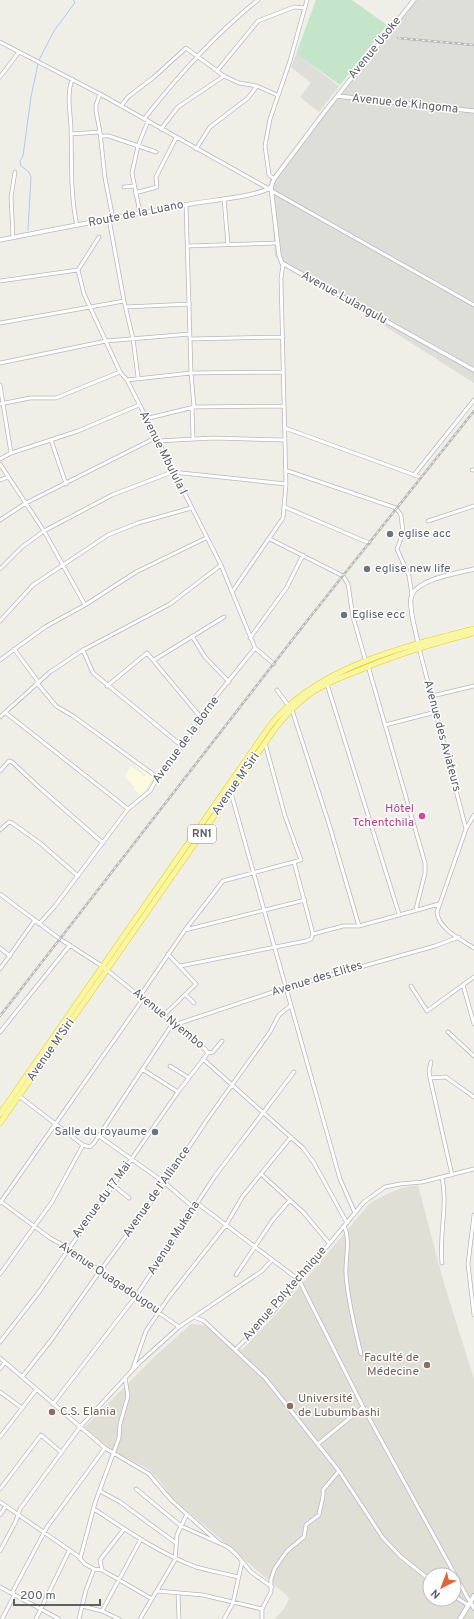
<svg xmlns="http://www.w3.org/2000/svg" width="474" height="1619" viewBox="0 0 474 1619" font-family="Overpass,sans-serif">
<rect width="100%" height="100%" fill="#efefe7"/>
<path fill="#fcfbdf" d="M136,764L150,773L153,778L142,796L134,789L135,787L125,776L131,766L145,777L146,775L135,765Z"/>
<path fill="#deded9" d="M417,0H474V383L275,256L270,179Z
M296,54L339,86L319,112L300,97L311,83L291,67Z"/>
<path fill="#dfdfd5" fill-rule="evenodd" d="M418,1185L443,1280L474,1379V1619H275L283,1610L289,1599L286,1595L170,1496L160,1481L148,1469L111,1450L85,1427L152,1359L191,1324L203,1325L217,1332L242,1350L278,1312L370,1203L384,1195L402,1188ZM430,1575H454V1599H430Z"/>
<path fill="#c5e5cb" d="M316,0H352L387,25L340,85L296,54Z"/>
<g fill="none" stroke-linecap="round" stroke-linejoin="round">
<path stroke="#accafa" stroke-width="1" d="M39,60L54,31L74,4L75,2L73,0
M28,230L31,177L29,172L21,166L20,161L23,156L31,97L38,64"/>
<defs>
<path id="minor" d="M0,42L100,94L269,189
M217,71L258,21L294,7L305,8
M0,77L19,52
M72,79C66,97 71,113 71,131C72,164 70,193 77,226
M100,94L96,105V111L100,132L105,178L113,219
M121,106L128,97L154,77L186,48L224,76L239,83L257,86L277,95
M144,119C178,76 215,34 258,0
M161,129L178,107L224,76
M71,134L100,132
M101,136H109L156,152
M196,149L210,127L248,98L257,86
M274,179L269,175L265,146L270,119L290,61L307,0
M124,187L134,186
M272,191L474,305
M135,193L157,187L156,177L176,138
M224,199L228,244
M186,204L191,373L194,407
M140,213L132,173L138,146L148,121
M109,219L124,301L133,339L138,377
M13,237L11,197L15,172
M99,237L78,270L84,294L120,372L127,380L221,565L255,648L274,664
M188,246L278,243
M0,281L78,270
M125,307L190,304
M0,323L124,301
M190,339L283,337
M0,363L106,341L190,334
M127,380L191,373L283,372
M0,385L11,453
M0,404L30,398H56L120,372
M192,407L193,438
M145,419L194,407L284,406
M285,428L420,477
M51,440L66,484
M157,441L214,438L284,440
M0,459L11,453L78,431L139,405
M0,464L44,531L85,605
M285,470L396,508L401,515L403,533L397,549L409,576L412,595
M472,470H474
M414,475L474,400
M0,480L8,477
M285,507L369,543
M0,520L26,503L155,438
M428,521L474,506
M270,539L343,576L348,584L353,617L366,662
M0,569L22,547L44,531L112,495L172,472L286,484
M232,592L283,518L286,484L281,279L283,264
M0,621L33,585L108,535L138,523L191,508
M192,636L205,657L229,682
M250,638L287,587L303,555
M419,648L466,829
M14,649L37,680V683L56,706L73,716L157,777
M83,650L93,673L182,746
M0,660L45,627L85,605L136,572L206,538
M154,660L224,617
M368,666L425,863V873L416,909
M327,684L399,914
M107,686L147,653L203,720
M277,690L288,705
M432,696L474,686
M292,710L329,824L359,926
M6,713L128,809
M0,717L50,672L83,650L170,604L221,565
M385,725L436,712
M0,771L9,761L12,762L41,789L103,843
M231,793L340,1179L355,1213
M474,815L466,829L437,912C438,929 462,940 474,948
M0,830L9,822L12,823L40,843L78,876
M294,862L313,934
M0,894L60,939L102,966L205,1049L208,1053L178,1092L39,1292L0,1342
M39,924L55,906L128,809L150,791L160,773L203,720L206,709L255,648
M185,930L305,900
M0,948L10,956
M180,966L306,941L311,939L313,934L343,926H359L439,904
M0,969L35,920
M463,985L474,1024
M411,986L427,1011L474,977
M186,995L194,1003
M140,996L185,930L223,881L301,860L285,816L265,743
M164,1015L196,984L168,954
M0,1032L70,945
M448,1032L474,1056
M208,1053L213,1052L222,1041
M203,1059L303,1148L314,1163L347,1223
M431,1062L429,1071L430,1078L452,1175
M170,1066L189,1078
M142,1069L178,1092
M430,1078L446,1077L474,1097
M99,1136L165,1183L194,1208
M83,1145L90,1147L94,1143L171,1026L285,988L435,946L459,937
M261,1174L303,1212L329,1243
M442,1177C448,1205 439,1234 442,1263
M113,1185L129,1198
M0,1201L50,1238L68,1248L179,1327L262,1271L272,1260
M0,1203L143,999
M197,1203L299,1280L363,1407L470,1602
M474,1215L468,1264L474,1315
M344,1226C351,1240 345,1259 346,1275C348,1302 355,1328 361,1354
M0,1274L52,1202L83,1145L19,1096
M236,1275L272,1221L290,1200
M194,1317L204,1321L265,1378L339,1471L383,1538L400,1556L430,1580
M236,1349L271,1314L364,1202L385,1187L400,1184L422,1182L474,1169
M0,1358L105,1448L149,1474L171,1500L219,1543
M133,1368L146,1331L169,1297L226,1225L243,1196L291,1137
M0,1369L5,1362
M22,1377L52,1339L100,1271L165,1183L209,1117L270,1032L279,1015L290,1006
M0,1392L22,1408
M53,1404L136,1296L215,1176L294,1072
M0,1437L36,1390
M318,1444L363,1407
M0,1489L41,1435L61,1452
M136,1489L181,1526L228,1547L236,1554L251,1572L272,1587
M100,1491L120,1502L176,1543
M0,1502L78,1556L85,1564L94,1569L86,1590L79,1619
M94,1509C126,1530 159,1553 196,1567C209,1571 224,1573 238,1577
M0,1515L6,1506
M0,1551L16,1521L20,1509L80,1427L139,1363L179,1327
M80,1559L95,1503L119,1438L120,1424L128,1396L125,1378
M94,1569L102,1570L152,1599
M102,1570L100,1560L124,1529
M0,1587L59,1619
M157,1591L203,1595L262,1609
M178,1593L179,1619
M454,1596L468,1605
M82,1606L102,1611L119,1619
M102,1611L141,1539
M2,1619L14,1596L13,1591L47,1527L105,1448
M36,1619L69,1551
M140,1619L175,1560L177,1535L187,1514
M224,1619L233,1603L242,1562
M262,1619V1609L271,1592V1579L275,1568L287,1551L304,1537L306,1525L319,1515C320,1507 324,1498 323,1490L339,1471"/>
<path id="tertiary" d="M337,96L474,111
M271,187L279,255L282,263L474,370
M271,187L274,179L326,110L414,0
M0,240C61,228 123,216 185,205C202,201 259,197 271,187
M418,644C416,630 409,612 411,598C414,579 459,573 474,569
M470,1602L474,1608"/>
<path id="secondary" d="M460,1619L474,1596"/>
<path id="trunk" d="M0,1114L269,727C314,668 405,646 474,629
M0,1123L274,730C284,717 295,705 308,695C324,684 342,677 360,670C397,654 435,643 474,633"/>
</defs>
<use href="#minor" stroke="#b7b8bc" stroke-width="4.5"/>
<use href="#tertiary" stroke="#b7b8bc" stroke-width="5"/>
<use href="#secondary" stroke="#b8b9bf" stroke-width="5.5"/>
<use href="#trunk" stroke="#e9cd0d" stroke-width="6"/>
<use href="#minor" stroke="#fff" stroke-width="3"/>
<use href="#tertiary" stroke="#fff" stroke-width="3.5"/>
<use href="#secondary" stroke="#fff" stroke-width="4"/>
<use href="#trunk" stroke="#f8f6a4" stroke-width="5"/>
<defs>
<path id="rail" d="M398,38L474,45
M0,1016L303,626L474,411"/>
</defs>
<use href="#rail" stroke="#b7b7b8" stroke-width="2.5"/>
<use href="#rail" stroke="#fff" stroke-width="1" stroke-dasharray="3" stroke-linecap="butt"/>
</g>
<g fill="#6b7280" stroke="#fff" stroke-width="1.5">
<circle cx="390" cy="534" r="4"/>
<circle cx="367" cy="569" r="4"/>
<circle cx="344" cy="615" r="4"/>
<circle cx="155" cy="1132" r="4"/>
</g>
<circle fill="#d1479c" stroke="#fff" stroke-width="1.5" cx="422" cy="816" r="4"/>
<g fill="#8d6e63" stroke="#fff" stroke-width="1.5">
<circle cx="427" cy="1365" r="4"/>
<circle cx="290" cy="1406" r="4"/>
<circle cx="52" cy="1412" r="4"/>
</g>
<g text-anchor="middle" dominant-baseline="central" stroke-width="3" stroke-linejoin="round" paint-order="stroke">
<rect fill="#fff" stroke="#8e9094" stroke-width="1" x="188" y="825" width="28" height="18" rx="3"/>
<g font-size="11" font-weight="bold" fill="#5e6066">
<text x="202" y="834">RN1</text>
</g>
<g font-size="12" fill="#5e6066" stroke="#fff">
<text transform="translate(375 48) rotate(-51)">Avenue Usoke</text>
<text transform="translate(405 104) rotate(6)">Avenue de Kingoma</text>
<text transform="translate(136 214) rotate(-11)">Route de la Luano</text>
<text transform="translate(344 298) rotate(29)">Avenue Lulangulu</text>
<text transform="translate(163 453) rotate(63)">Avenue Mbulula I</text>
<text transform="translate(442 736) rotate(75)">Avenue des Aviateurs</text>
<text transform="translate(186 740) rotate(-54)">Avenue de la Borne</text>
<text transform="translate(236 784) rotate(-55)">Avenue M'Siri</text>
<text transform="translate(317 979) rotate(-17)">Avenue des Elites</text>
<text transform="translate(168 1019) rotate(39)">Avenue Nyembo</text>
<text transform="translate(51 1050) rotate(-55)">Avenue M'Siri</text>
<text transform="translate(157 1192) rotate(-55)">Avenue de l'Alliance</text>
<text transform="translate(102 1200) rotate(-54)">Avenue du 17 Mai</text>
<text transform="translate(174 1238) rotate(-57)">Avenue Mukena</text>
<text transform="translate(109 1278) rotate(34)">Avenue Ouagadougou</text>
<text transform="translate(285 1294) rotate(-49)">Avenue Polytechnique</text>
</g>
<g font-size="12" fill="#5b616d" stroke="#fff" text-anchor="start">
<text x="398" y="534">eglise acc</text>
<text x="375" y="569">eglise new life</text>
<text x="352" y="615">Eglise ecc</text>
<text x="147" y="1132" text-anchor="end">Salle du royaume</text>
</g>
<g font-size="12" fill="#b23c85" stroke="#fff" text-anchor="end">
<text x="414" y="809">Hôtel<tspan x="414" dy="14">Tchentchila</tspan></text>
</g>
<g font-size="12" fill="#785e54" stroke="#fff" text-anchor="start">
<text x="419" y="1358" text-anchor="end">Faculté de<tspan x="419" dy="14">Médecine</tspan></text>
<text x="298" y="1399">Université<tspan x="298" dy="14">de Lubumbashi</tspan></text>
<text x="60" y="1412">C.S. Elania</text>
</g>
</g>
<g transform="translate(442 1587) rotate(222)"><circle r="19" fill="#ffffff" stroke="#bfbfc2"/>
<path d="M0-3L7 15L0 10L-7 15Z" fill="#e0673c"/>
<text y="-6" font-size="11" font-weight="bold" text-anchor="middle" fill="#5e6066">N</text>
</g>
<path d="M14 1599v6h86v-6" fill="none" stroke="#5e6066" stroke-width="2"/>
<text x="20" y="1599" font-size="12" fill="#5e6066" stroke="#ffffff" stroke-width="3" paint-order="stroke">200 m</text>
</svg>
